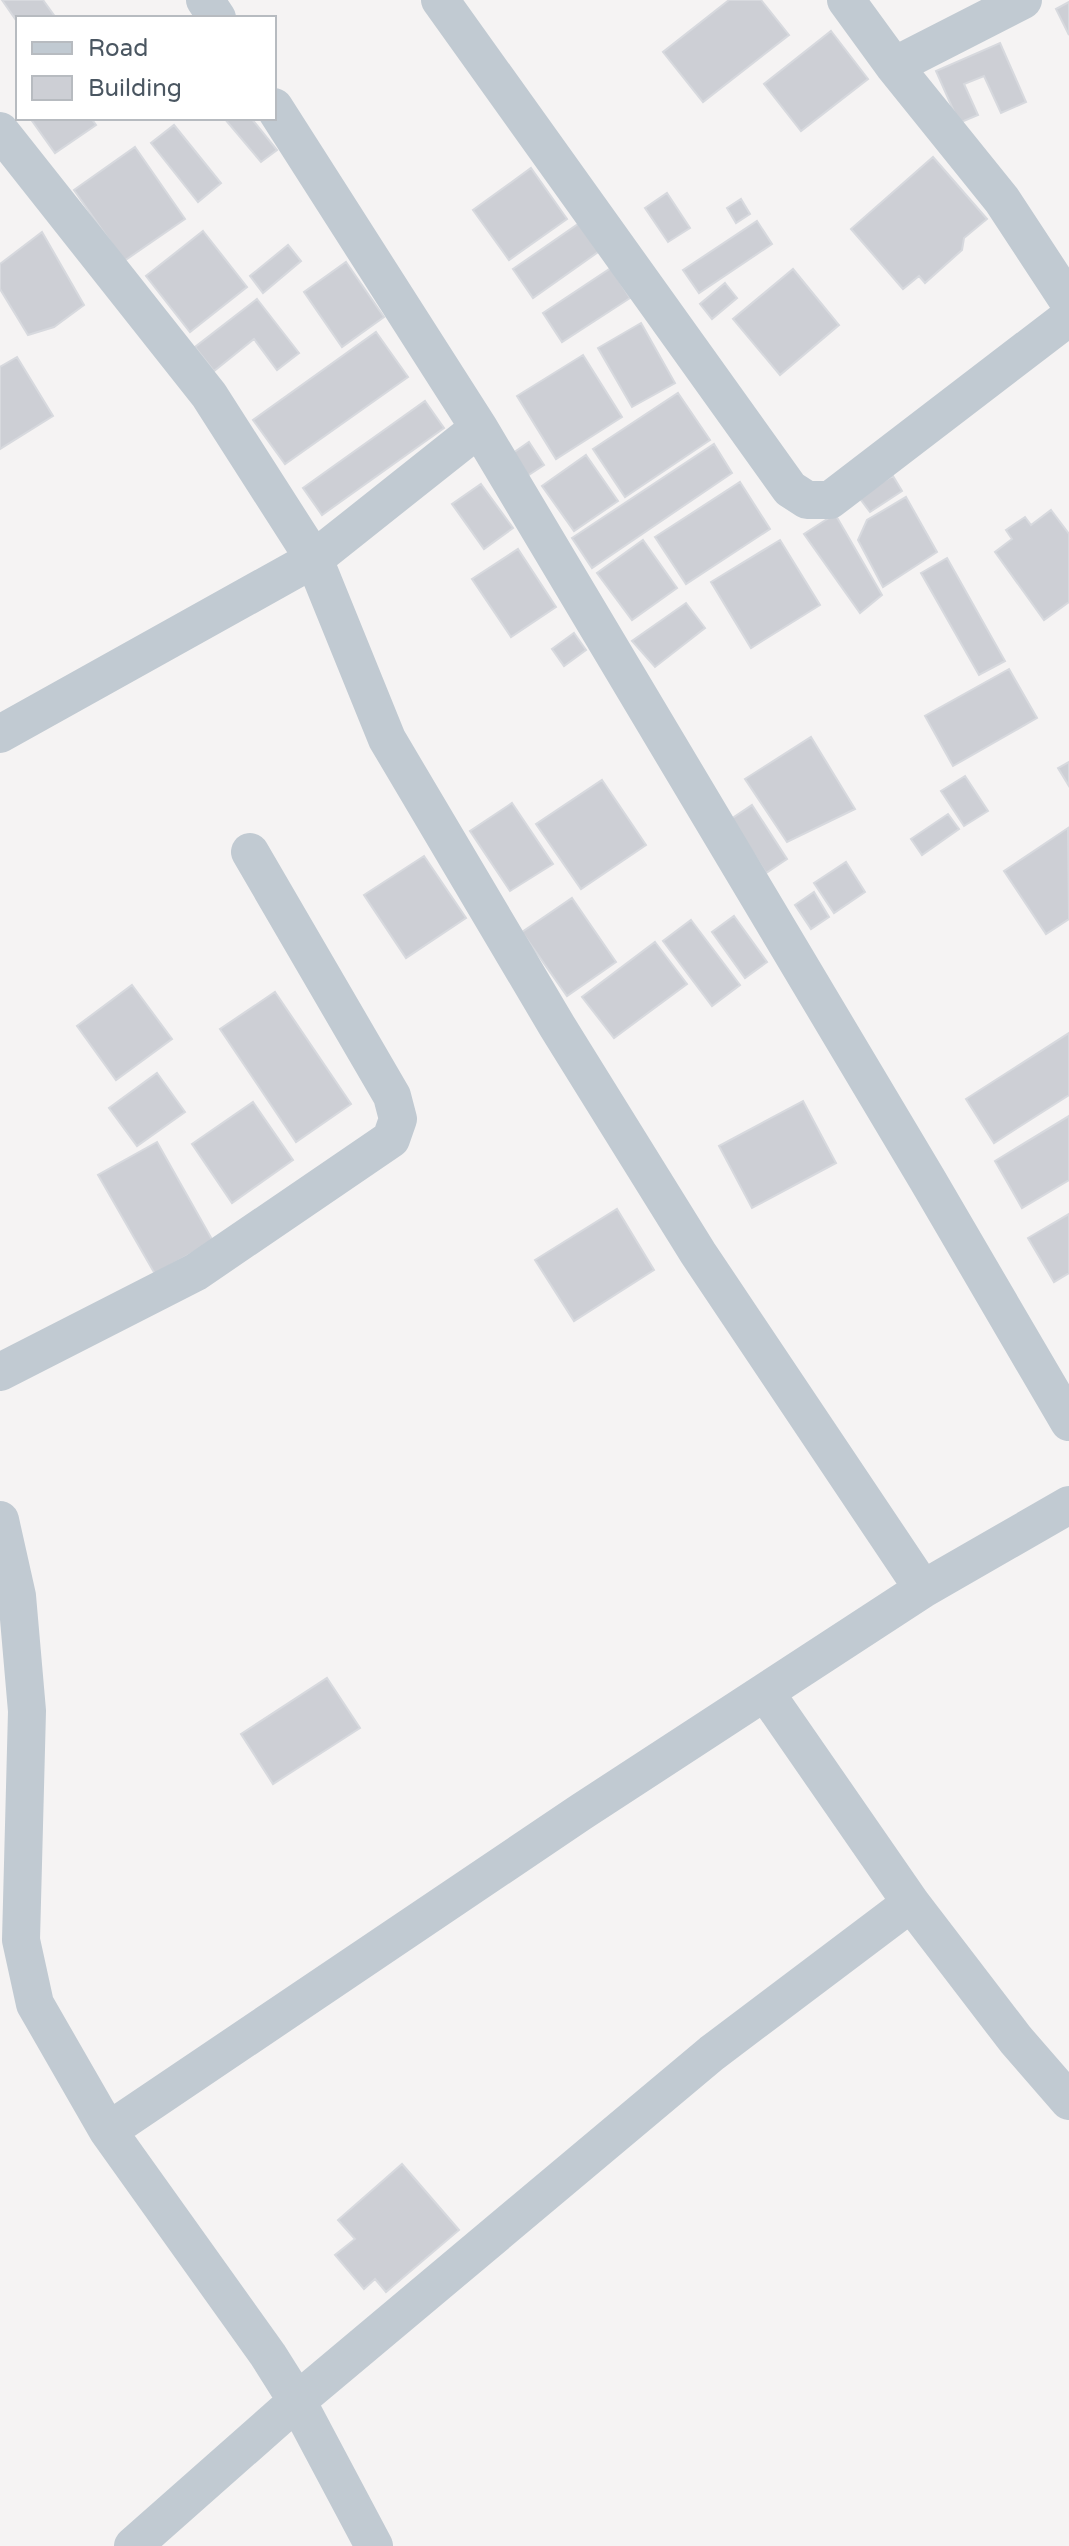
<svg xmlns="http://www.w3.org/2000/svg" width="1069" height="2546" viewBox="0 0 1069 2546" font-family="'Varela Round',sans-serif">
<rect width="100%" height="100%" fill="#f5f3f3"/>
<path fill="#cdcfd5" stroke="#d7d9de" stroke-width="2" d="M2,0H43L56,18H18V23Z
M729,0H761L789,35L703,102L663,52Z
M1069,2V35L1056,9Z
M831,31L868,79L801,131L764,84Z
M1000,43L1026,102L1001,113L984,76L964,84L978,115L959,123L936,71Z
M30,118H91L96,125L55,153Z
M224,118H251L277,150L261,162Z
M174,125L221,183L198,202L151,143Z
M135,147L185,219L124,261L74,190Z
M933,157L987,219L964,238L962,250L925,283L919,276L903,289L851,229Z
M531,168L567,219L509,260L473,210Z
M667,193L690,228L668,242L645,208Z
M741,199L750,214L736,223L727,208Z
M757,221L772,244L699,293L683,270Z
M581,222L601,250L533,298L513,269Z
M203,231L247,287L190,332L146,276Z
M42,232L84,305L54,327L28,335L0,289V264Z
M288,245L301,261L263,293L250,276Z
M346,262L384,317L342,347L304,292Z
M611,268L630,298L562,342L543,313Z
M793,269L839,325L780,375L733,319Z
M725,283L737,298L712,319L700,304Z
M257,299L299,353L277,370L254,339L214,371L195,347Z
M641,323L675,383L632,407L598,348Z
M376,332L408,377L285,464L253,420Z
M583,355L622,417L556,459L517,396Z
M17,357L53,416L0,449V367Z
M678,393L710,440L625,497L593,449Z
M425,401L444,428L322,515L303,488Z
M529,442L544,465L527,476L513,453Z
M714,444L732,473L592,568L572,538Z
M586,455L618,501L574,531L542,486Z
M893,476L902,491L870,512L858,496Z
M740,482L770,529L686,584L655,537Z
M481,484L513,528L484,549L452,504Z
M906,497L937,552L883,587L858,540L867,520Z
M1051,510L1069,534V602L1044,620L995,552L1012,539L1006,530L1025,517L1031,525Z
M835,514L882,595L860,613L804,534Z
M643,540L677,588L632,620L597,573Z
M780,540L820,605L751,648L711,582Z
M518,549L556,607L511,637L472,579Z
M947,558L1005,661L979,675L921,573Z
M686,603L705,628L655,667L632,641Z
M574,633L586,650L564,666L552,649Z
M1009,669L1037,718L953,766L925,716Z
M811,737L855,809L787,842L745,779Z
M1069,762V786L1058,768Z
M965,776L988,811L964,826L941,791Z
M602,780L646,845L581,889L536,824Z
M512,803L553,864L510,891L470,831Z
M752,805L787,859L766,873L731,819Z
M948,814L959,829L922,855L911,839Z
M1068,828L1069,919L1046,934L1004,871Z
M424,856L466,918L406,958L364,895Z
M846,862L865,892L834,913L814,883Z
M814,892L829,917L811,929L795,905Z
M572,898L616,962L567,996L522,932Z
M734,916L767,962L745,978L712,932Z
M691,920L740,985L712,1006L663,941Z
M655,942L687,984L614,1038L582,997Z
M132,985L172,1039L116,1080L77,1026Z
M275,992L351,1104L296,1142L220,1029Z
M1069,1033V1095L994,1143L966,1099Z
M157,1073L185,1112L137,1146L109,1108Z
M803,1101L836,1163L752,1208L719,1146Z
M253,1102L293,1160L232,1203L192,1144Z
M1069,1116V1180L1022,1208L995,1161Z
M157,1142L213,1241L155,1274L98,1175Z
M617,1209L654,1270L574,1321L535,1260Z
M1069,1214V1273L1054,1282L1028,1238Z
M327,1678L360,1728L273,1784L241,1734Z
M402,2164L459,2230L386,2292L375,2279L364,2289L335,2255L355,2239L338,2220Z"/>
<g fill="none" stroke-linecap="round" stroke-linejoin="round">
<path stroke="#c1cad2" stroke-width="38" d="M205,0L217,18
M440,0L790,489L807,500H830L1069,317
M846,0L894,66L1002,200L1069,302
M894,66L1023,0
M274,107L479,428L927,1179L1069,1422
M0,131L209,395L314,559L387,739L557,1026L698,1253L923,1589
M0,734L314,559L479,428
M0,1372L196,1272L391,1139L398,1119L392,1096L250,852
M0,1520L17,1596L27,1711L21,1940L35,2004L108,2131L268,2355L297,2401L374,2546
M765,1692L911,1903L1016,2040L1069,2101
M108,2131L581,1812L923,1589L1069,1505
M133,2546L297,2401L712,2053L911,1903"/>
</g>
<rect x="16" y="16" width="260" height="104" fill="#ffffff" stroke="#b7bbc0" stroke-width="2"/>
<rect x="32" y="42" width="40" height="12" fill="#c1cad2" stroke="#b7bbc0" stroke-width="2"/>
<text x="88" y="56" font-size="24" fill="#4a5661">Road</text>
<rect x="32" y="76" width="40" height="24" fill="#cdcfd5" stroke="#b7bbc0" stroke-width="2"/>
<text x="88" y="96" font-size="24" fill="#4a5661">Building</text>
</svg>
